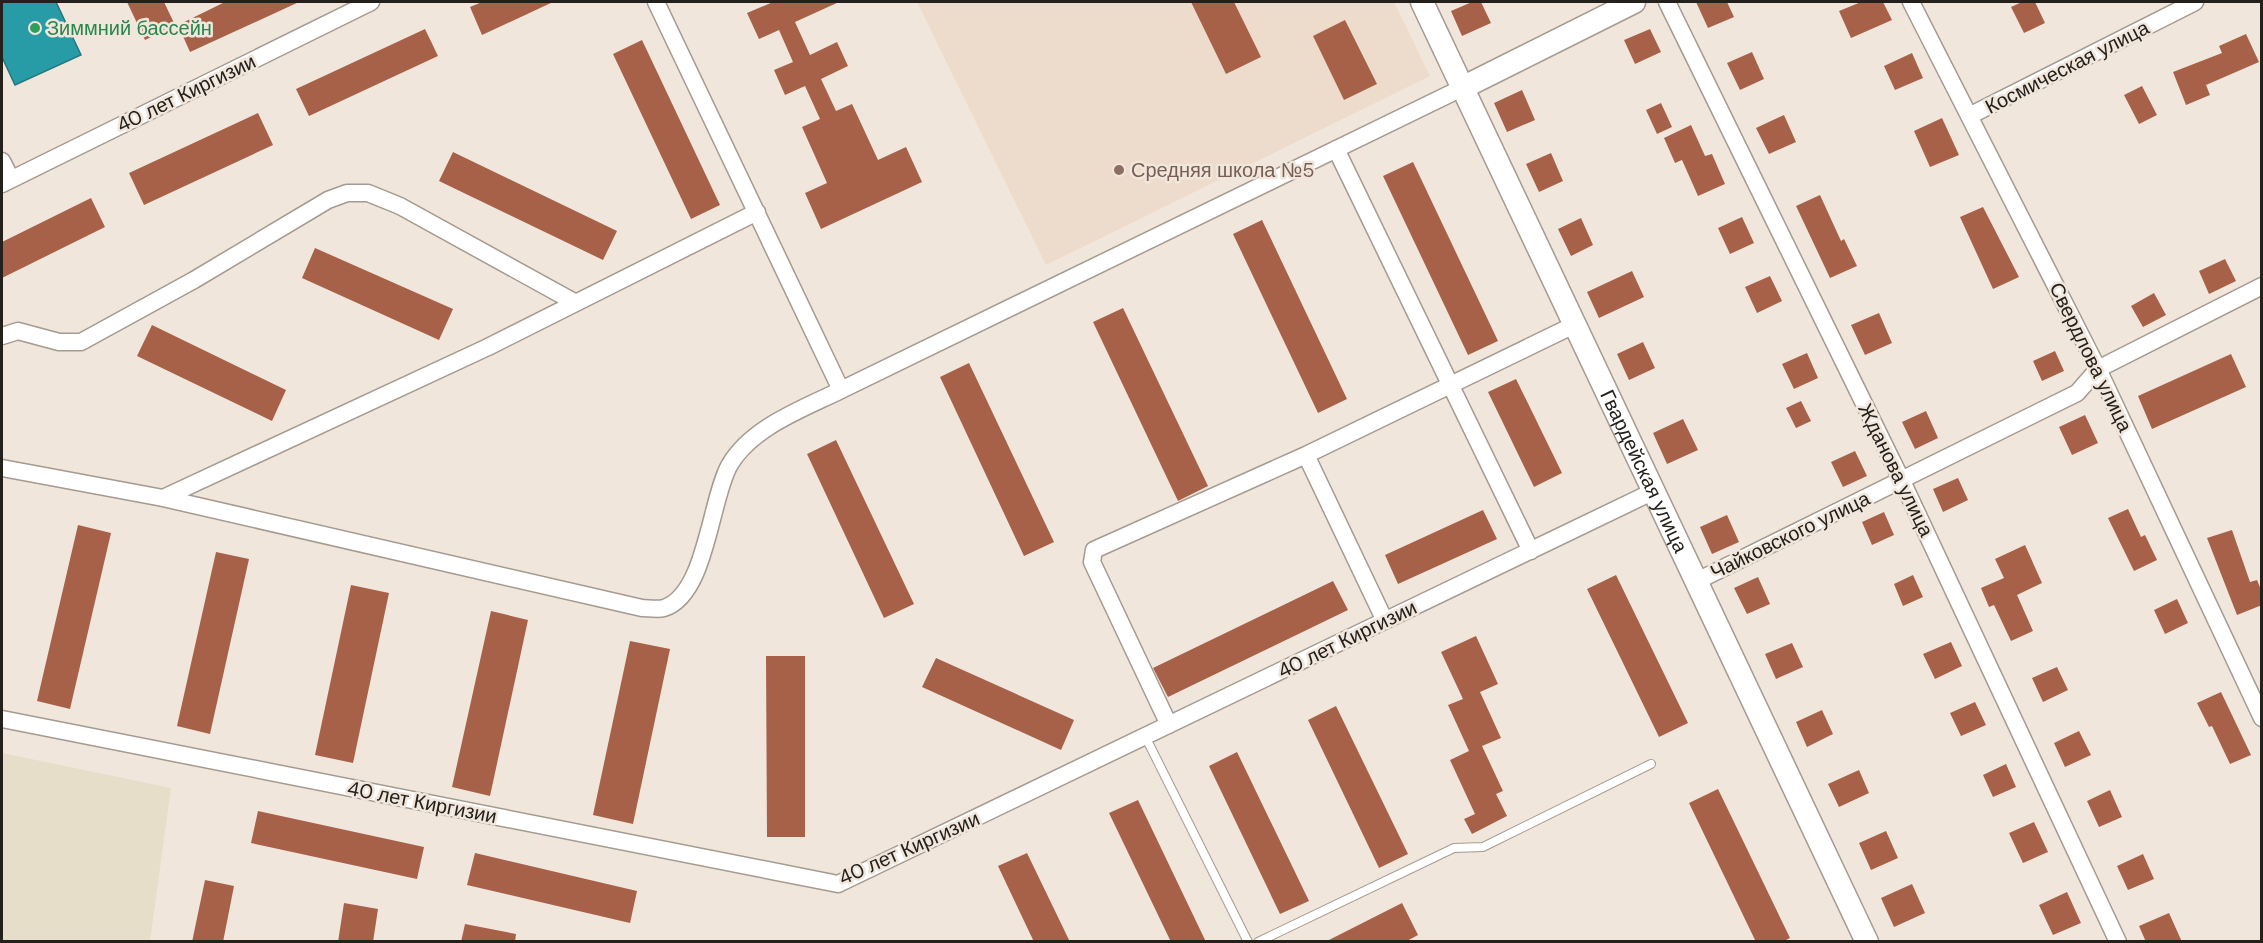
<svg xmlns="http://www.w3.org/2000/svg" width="2263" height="943" viewBox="0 0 2263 943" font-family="'DM Sans',sans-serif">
<rect width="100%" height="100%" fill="#f1e6db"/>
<path fill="#e6dec8" d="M2,753L171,788L150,941H2Z"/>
<path fill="#eddccb" d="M917,2H1394L1430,76L1046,265Z"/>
<path fill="#279ca7" stroke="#26777d" stroke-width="1.5" d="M2,2H56L81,55L15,85L2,57Z"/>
<path fill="#a86149" d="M127,2H164L175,25L145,40Z
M225,2H299L190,52L178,25Z
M482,2H553L482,35L470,7Z
M773,2H839L795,22L810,55L837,42L848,66L821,79L836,111L852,104L878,160L906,147L922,182L821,229L805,193L827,183L802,127L820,119L805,86L785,95L774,70L793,62L779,30L759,39L747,13Z
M1191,2H1234L1261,57L1226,74Z
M1472,2H1481L1491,23L1462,36L1451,11Z
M1696,2H1727L1734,17L1708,28Z
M1861,2H1883L1892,20L1851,38L1839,11Z
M2022,2H2035L2045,23L2024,33L2011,7Z
M1345,20L1377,84L1344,100L1313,36Z
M425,29L438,56L309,116L296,89Z
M1650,29L1661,52L1635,64L1624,40Z
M2246,34L2259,62L2206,85L2210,95L2186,105L2173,72L2222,53L2219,46Z
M642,40L720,205L691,219L613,54Z
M1752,52L1764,79L1740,90L1727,63Z
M1912,53L1923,78L1895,90L1884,66Z
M2142,86L2157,115L2139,124L2124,95Z
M1522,90L1535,120L1507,132L1494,103Z
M1661,103L1672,127L1657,134L1646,110Z
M258,113L273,145L144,205L129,173Z
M1784,115L1796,142L1769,154L1756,128Z
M1942,118L1959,155L1930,167L1914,131Z
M1691,125L1705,156L1712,154L1725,184L1698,196L1682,160L1675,163L1664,138Z
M453,152L617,231L603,260L439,181Z
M1551,153L1563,181L1539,192L1526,164Z
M1413,162L1498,341L1468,355L1383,176Z
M1820,195L1841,241L1844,239L1857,266L1830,278L1796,206Z
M91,198L105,227L2,278V242Z
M1983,207L2019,277L1993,289L1960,217Z
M1742,217L1754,243L1730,254L1718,228Z
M1581,218L1593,245L1571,256L1558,229Z
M1262,220L1347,399L1318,413L1233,234Z
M315,248L453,309L439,340L302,278Z
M2225,259L2236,281L2209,294L2199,271Z
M1632,271L1644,297L1599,318L1587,292Z
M1770,276L1782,301L1757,313L1745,287Z
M2154,293L2166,315L2143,327L2131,306Z
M1123,308L1208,486L1178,501L1093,322Z
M1879,313L1892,343L1865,355L1851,325Z
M152,325L286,390L272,421L137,356Z
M1643,342L1655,368L1629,380L1617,354Z
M2055,351L2064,371L2042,381L2033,361Z
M1807,353L1818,378L1794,389L1782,364Z
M2231,354L2246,387L2152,429L2138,396Z
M969,363L1054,542L1024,556L940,377Z
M1516,379L1562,473L1534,487L1488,392Z
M1801,401L1811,421L1796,428L1786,408Z
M1926,411L1938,438L1915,449L1902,422Z
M2085,415L2098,443L2072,455L2059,427Z
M1683,419L1698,450L1667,464L1653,433Z
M836,440L914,604L884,618L807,454Z
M1855,451L1867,476L1843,487L1831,462Z
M1958,478L1968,500L1943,512L1933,489Z
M2128,509L2141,537L2145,535L2157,560L2134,571L2108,518Z
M1483,510L1497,539L1398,584L1385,555Z
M1884,512L1894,535L1872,545L1862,522Z
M1727,515L1739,542L1712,554L1700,527Z
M78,525L111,533L70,709L37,701Z
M2232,530L2250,582L2257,580L2262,592V605L2237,615L2207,538Z
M2025,545L2042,583L2017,595L2033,631L2011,641L1994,605L1989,607L1981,588L2004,578L1995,559Z
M216,552L249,559L210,734L177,726Z
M1616,575L1688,723L1659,737L1587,589Z
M1913,575L1923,597L1903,606L1894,584Z
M1758,577L1770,604L1747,614L1734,588Z
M1333,581L1348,610L1168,697L1153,668Z
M351,585L389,593L353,763L315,755Z
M2177,599L2188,623L2165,634L2154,610Z
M491,611L528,620L490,796L452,787Z
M1476,636L1498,684L1480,692L1501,738L1482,746L1503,791L1496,794L1507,816L1472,834L1464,819L1475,814L1450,760L1469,751L1448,705L1463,699L1441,652Z
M630,641L670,649L633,824L593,815Z
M1951,642L1962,666L1935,679L1923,654Z
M1792,643L1803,667L1776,679L1765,654Z
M766,656H805V837H767Z
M936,658L1074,720L1061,750L922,687Z
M2057,667L2068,690L2043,702L2032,678Z
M2221,692L2251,755L2230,764L2212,726L2209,727L2197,703Z
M1975,702L1986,725L1961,736L1950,713Z
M1336,706L1408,854L1379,868L1308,720Z
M1822,710L1833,734L1807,747L1796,722Z
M2079,731L2091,755L2065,767L2054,743Z
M1237,752L1309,901L1280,914L1209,766Z
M2006,764L2016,787L1993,797L1983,775Z
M1859,770L1869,793L1839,807L1828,784Z
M1718,789L1790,938L1782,942H1756L1689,803Z
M2110,790L2122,817L2099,827L2087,801Z
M1138,800L1206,942H1171L1109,813Z
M258,811L424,847L417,879L251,843Z
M2034,822L2048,852L2023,863L2009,833Z
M1886,831L1898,858L1871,870L1859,843Z
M475,853L637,891L630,923L467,885Z
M1027,853L1070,942H1034L998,866Z
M2143,854L2154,879L2128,890L2117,866Z
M205,880L234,886L223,942H192Z
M1912,884L1925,913L1894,927L1881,898Z
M2067,892L2081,923L2053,935L2039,905Z
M344,903L378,909L373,942H338Z
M1402,903L1418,935L1405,942H1325Z
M2169,913L2182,942H2146L2139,926Z
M465,924L516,934L515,942H461Z"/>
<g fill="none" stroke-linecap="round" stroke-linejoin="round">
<defs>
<path id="lane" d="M1145,736L1248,942
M1258,942L1454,848L1483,847L1651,764"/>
<path id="street" d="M656,2L841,390
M1667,2L1902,481L2118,942
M1911,2L2098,369L2262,718
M1971,115L2195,2
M1336,149L1531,551
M2,161L11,179
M2,184L371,2
M2,336L18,331L59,342H81L194,280L328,200L347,193H368L400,206L576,303
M1306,455L1385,621
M2,468L163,498L642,608C648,608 658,610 664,608C706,595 710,501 729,466C751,427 803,409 841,390L1464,87
M163,498L488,347L757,212
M1697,581L2077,393L2098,369L2262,286
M2,719L838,884L1652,492
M1169,725L1092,562L1094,550L1306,455L1574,325"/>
<g id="secondary">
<path id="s1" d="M1422,2L1867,942"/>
<path d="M1464,87L1634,2"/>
</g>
</defs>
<use href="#lane" stroke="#a49a8f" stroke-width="10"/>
<use href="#street" stroke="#a49a8f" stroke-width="19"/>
<use href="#secondary" stroke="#a49a8f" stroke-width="25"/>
<use href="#lane" stroke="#fff" stroke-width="8"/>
<use href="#street" stroke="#fff" stroke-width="16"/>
<use href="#secondary" stroke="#fff" stroke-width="22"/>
</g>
<circle fill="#2e9e5b" stroke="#f1e6db" stroke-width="2" cx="35" cy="28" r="6"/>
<circle fill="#8d6e63" stroke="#f1e6db" stroke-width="2" cx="1119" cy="170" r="6"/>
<g text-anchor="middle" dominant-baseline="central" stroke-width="5" stroke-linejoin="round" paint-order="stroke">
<g font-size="20" fill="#27864d" stroke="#f1e6db" text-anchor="start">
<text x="47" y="28">Зиммний бассейн</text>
</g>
<g font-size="20" fill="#24201c" stroke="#f1e6db">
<text transform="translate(2067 67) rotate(-27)">Космическая улица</text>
<text transform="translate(186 93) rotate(-26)">40 лет Киргизии</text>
<text transform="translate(2091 357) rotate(64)">Свердлова улица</text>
<text transform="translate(1896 470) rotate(64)">Жданова улица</text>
<text stroke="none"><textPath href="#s1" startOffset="519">Гвардейская улица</textPath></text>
<text transform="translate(1790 535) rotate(-26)">Чайковского улица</text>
<text transform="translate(1347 639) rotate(-26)">40 лет Киргизии</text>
<text transform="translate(422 802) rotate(11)">40 лет Киргизии</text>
<text transform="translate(909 848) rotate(-24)">40 лет Киргизии</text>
</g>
<g font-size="20" fill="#785e54" stroke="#f1e6db" text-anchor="start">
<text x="1131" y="170">Средняя школа №5</text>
</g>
</g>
<rect width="2263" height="943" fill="none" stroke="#24201c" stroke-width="6"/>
</svg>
